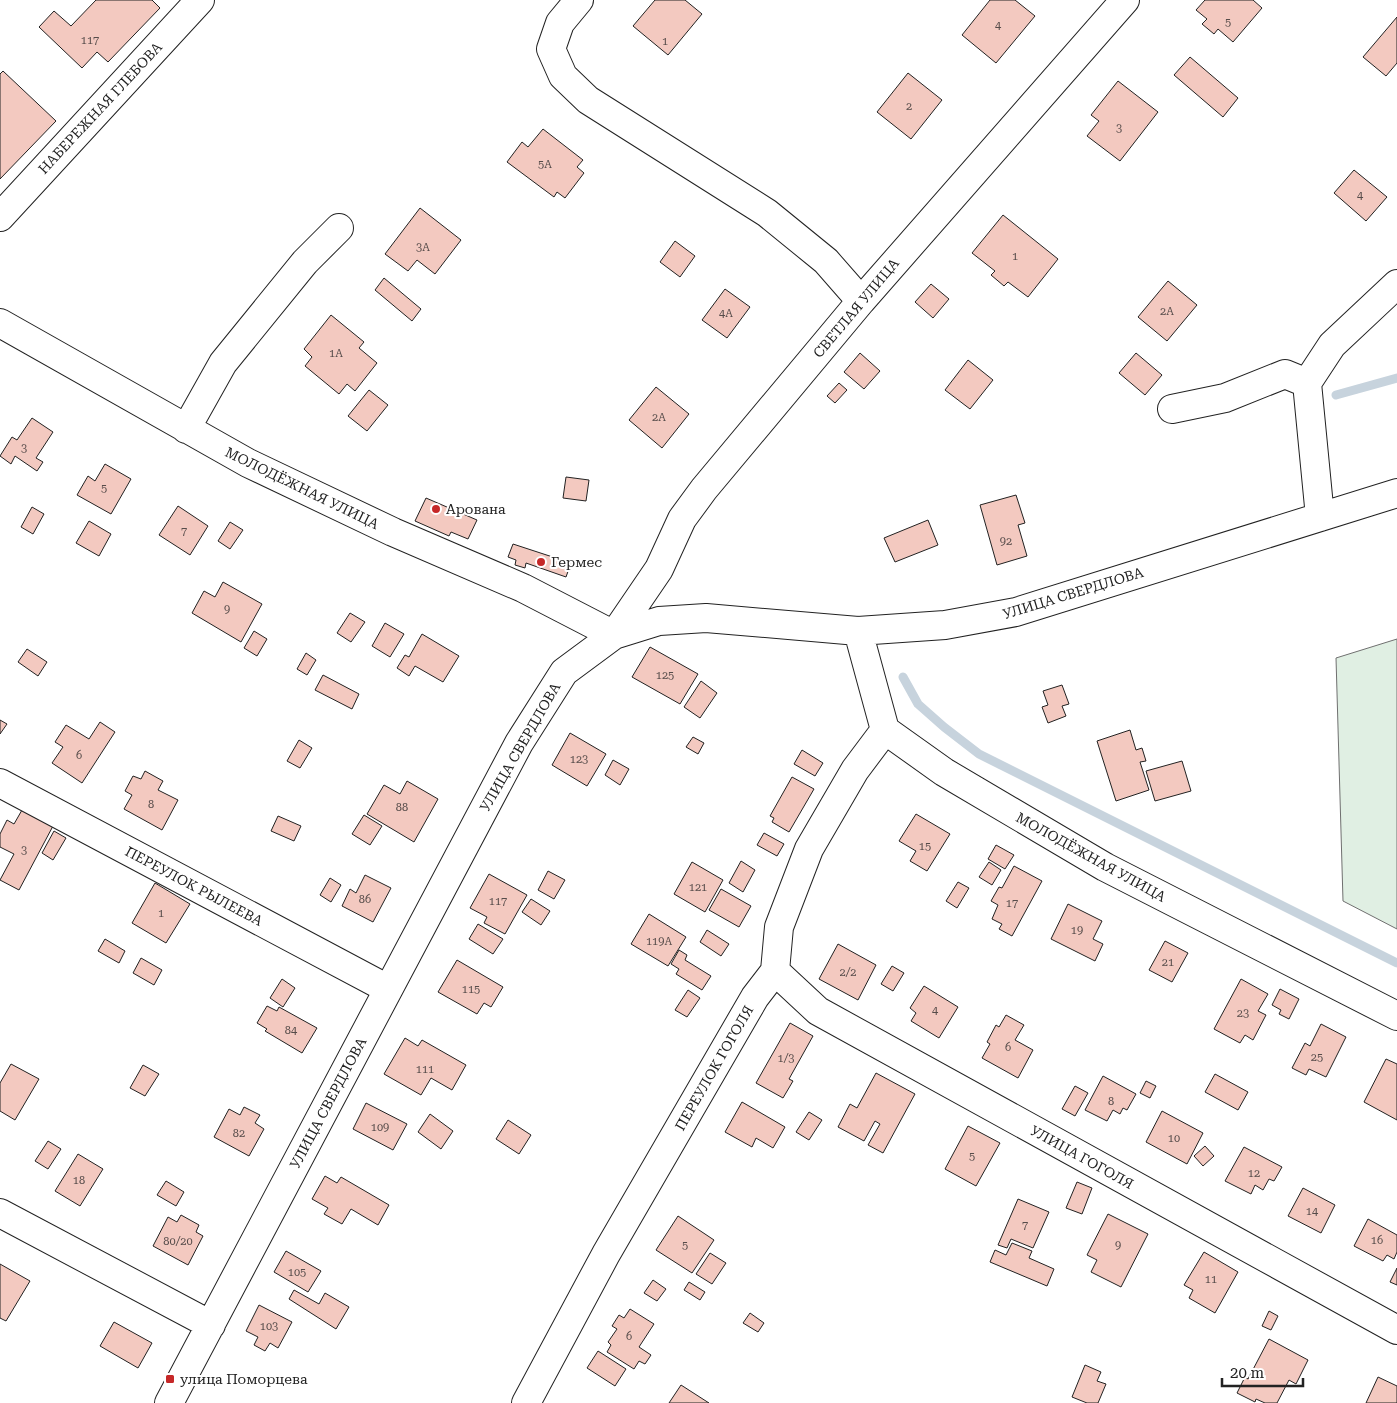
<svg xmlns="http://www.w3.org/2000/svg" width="1397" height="1403" viewBox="0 0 1397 1403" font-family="'Roboto Serif',serif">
<rect width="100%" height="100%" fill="#fff"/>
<path fill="#e0efe3" stroke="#6f6f6f" d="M1397,639V929L1343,901L1336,658Z"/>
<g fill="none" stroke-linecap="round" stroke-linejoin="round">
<path stroke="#c7d3dd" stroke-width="9" d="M1336,395L1397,378
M903,677L918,704L944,727L979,754L1397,963"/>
</g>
<path fill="#f3c9c0" stroke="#222" d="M96,0H152L160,8L108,62L97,52L82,68L39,27L54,11L71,26Z
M655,0H685L702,14L668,55L633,26Z
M990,0H1015L1035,16L996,63L962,35Z
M1205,0H1253L1262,8L1233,42L1218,29L1214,34L1202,24L1207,19L1196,10Z
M1397,17V63L1386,76L1363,57Z
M1190,57L1238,98L1223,117L1174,75Z
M3,71L56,121L0,179V74Z
M908,73L942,100L911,139L877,112Z
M1118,81L1158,112L1120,161L1087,136L1099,121L1091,115Z
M543,129L583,160L577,167L584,173L565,198L557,192L554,197L507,162L522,142L528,147Z
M1354,170L1387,197L1366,221L1334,193Z
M420,208L461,240L435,274L417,260L408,271L385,254Z
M1003,215L1058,259L1028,297L1008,282L1004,286L991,275L995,271L972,253Z
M675,241L695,256L680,277L660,262Z
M384,278L421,309L412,321L375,290Z
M1168,281L1197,305L1167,341L1138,317Z
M931,284L949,299L933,318L915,302Z
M725,289L750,307L727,338L702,320Z
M331,315L364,342L359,348L377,363L355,391L347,384L339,394L305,366L312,357L304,349Z
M860,353L880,371L864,389L844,372Z
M1136,353L1162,375L1145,395L1119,373Z
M968,360L993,380L970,409L945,390Z
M839,383L847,390L835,403L827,396Z
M656,387L689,414L662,448L629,420Z
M369,390L388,405L367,431L348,416Z
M32,418L53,432L36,458L43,462L37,471L15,456L11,464L0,456L12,437L17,440Z
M105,464L131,479L111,514L77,495L88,476L95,481Z
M566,477L589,480L586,501L563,498Z
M1016,495L1025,523L1018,525L1027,556L997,565L980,505Z
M426,498L477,520L468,539L451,532L449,536L415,521Z
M178,506L208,526L190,555L159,535Z
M32,507L44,514L33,534L21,527Z
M928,520L938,545L895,562L884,538Z
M89,521L111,534L99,556L76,543Z
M230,522L243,530L230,549L218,541Z
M513,544L571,563L566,577L526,563L525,568L515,565L516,560L508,557Z
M223,582L262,604L241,642L192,613L204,591L215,597Z
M350,613L365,622L351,642L337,633Z
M385,623L404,634L390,657L372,646Z
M254,631L267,639L257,656L244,648Z
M422,634L459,656L443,682L415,666L409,676L397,668L405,655L409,657Z
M650,647L698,674L680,704L632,677Z
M27,649L47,662L38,676L18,662Z
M306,653L316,660L307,675L297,669Z
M323,675L359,694L352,709L315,690Z
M701,681L717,693L700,718L684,707Z
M1062,685L1069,704L1062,706L1066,716L1048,723L1042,707L1048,705L1043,691Z
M0,720L7,724L0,734Z
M100,722L115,732L82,783L52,763L63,747L55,742L66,725L89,739Z
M1130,730L1136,750L1142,748L1146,761L1140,762L1149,790L1116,801L1097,741Z
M570,733L606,754L587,786L552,765Z
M693,737L704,743L698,754L686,747Z
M299,740L312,748L300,768L287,761Z
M802,750L823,763L815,776L794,764Z
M613,760L629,769L620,785L605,775Z
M1182,761L1191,791L1155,801L1146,771Z
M145,771L163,781L158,790L178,800L162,830L124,809L132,795L125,791L133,776L141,779Z
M792,777L814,789L789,832L772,822L774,818L770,816Z
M407,781L438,799L414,842L367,814L384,785L400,794Z
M22,810L53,826L19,890L0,880L14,854L0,847V834L7,820L14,824Z
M916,814L950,834L927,871L910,861L916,851L899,841Z
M364,815L382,826L370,845L352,834Z
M278,816L301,826L294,841L271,831Z
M54,831L66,838L53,860L42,853Z
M764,833L784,844L777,856L757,845Z
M996,845L1014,855L1005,869L988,859Z
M741,861L755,870L743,892L729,883Z
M692,862L723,880L705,912L674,894Z
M989,862L1001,870L992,885L979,877Z
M1014,866L1042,881L1012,936L999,929L1002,924L992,919L998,905L991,901L999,887L1002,888Z
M548,871L565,880L554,899L538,890Z
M489,874L527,895L505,934L484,923L487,917L470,908Z
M365,875L391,888L373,922L342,906L350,889L356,893Z
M330,878L341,885L331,902L320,895Z
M958,882L969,888L957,908L946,901Z
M155,883L190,904L166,943L132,923Z
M721,889L751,906L739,927L709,910Z
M531,899L550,911L541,925L522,912Z
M1068,904L1102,921L1093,939L1103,944L1095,961L1051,939Z
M649,914L686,937L668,966L631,944Z
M478,924L503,939L493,954L469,939Z
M707,930L729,944L721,956L700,942Z
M105,939L125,951L119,963L98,951Z
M1165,941L1188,953L1172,982L1149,970Z
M838,944L876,965L858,1000L819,979Z
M679,950L687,955L685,960L711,976L702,990L676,974L679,969L671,964Z
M141,958L162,970L154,985L133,973Z
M457,960L503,987L491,1007L484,1003L477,1014L438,992Z
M892,966L904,973L893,991L881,984Z
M282,979L295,988L283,1007L270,998Z
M1241,979L1268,994L1258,1011L1266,1015L1253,1040L1245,1035L1240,1043L1214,1029Z
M924,986L958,1007L939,1038L911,1021L916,1013L910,1008Z
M1280,989L1299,999L1289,1019L1279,1014L1281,1010L1272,1005Z
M688,990L700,998L687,1017L675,1010Z
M267,1006L277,1011L279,1007L317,1028L302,1053L265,1031L267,1029L257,1023Z
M1006,1015L1024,1025L1015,1040L1033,1050L1018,1078L982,1058L990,1044L987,1042L996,1025L999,1027Z
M790,1023L813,1036L789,1079L793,1081L783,1098L756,1083Z
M1321,1024L1346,1037L1326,1077L1309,1069L1306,1075L1292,1068L1305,1043L1310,1046Z
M405,1038L418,1046L422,1040L466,1065L452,1090L431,1078L421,1095L384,1074Z
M1386,1059L1397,1064V1120L1364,1102Z
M11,1064L39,1079L15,1120L0,1111V1083Z
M143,1065L159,1074L145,1096L130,1088Z
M876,1073L915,1094L883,1153L868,1145L880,1124L875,1121L864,1141L838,1127L850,1104L857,1108Z
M1215,1074L1248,1092L1238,1110L1205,1092Z
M1103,1076L1136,1094L1127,1110L1123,1108L1120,1114L1113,1110L1107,1121L1085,1110Z
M1146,1081L1156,1086L1150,1098L1140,1093Z
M1075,1086L1088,1093L1075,1116L1062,1109Z
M742,1102L785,1127L773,1148L756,1138L752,1147L725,1132Z
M366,1103L407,1124L393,1150L353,1129Z
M244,1107L260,1115L255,1123L264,1129L249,1156L214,1137L229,1109L240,1115Z
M1162,1111L1203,1133L1187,1164L1146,1142Z
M809,1112L822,1120L809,1140L796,1132Z
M430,1114L453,1131L441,1149L418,1132Z
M508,1120L531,1135L519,1154L496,1139Z
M968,1126L1000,1143L976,1186L945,1169Z
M48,1141L61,1149L48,1169L35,1161Z
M1205,1146L1214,1156L1203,1166L1194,1156Z
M1244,1147L1282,1167L1274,1181L1269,1179L1263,1190L1255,1185L1251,1194L1225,1181Z
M78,1154L103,1169L80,1206L55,1191Z
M325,1176L337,1183L341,1177L389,1205L378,1225L351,1209L342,1224L324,1214L328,1208L312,1199Z
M166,1181L184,1192L176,1206L157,1195Z
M1077,1182L1092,1188L1082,1214L1066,1208Z
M1303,1188L1335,1205L1321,1233L1288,1216Z
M1018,1199L1049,1212L1033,1248L1011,1239L1007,1248L998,1245Z
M1108,1214L1148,1234L1121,1287L1091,1272L1097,1260L1087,1255Z
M181,1215L199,1225L196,1232L203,1236L188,1265L153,1246L168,1217L177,1222Z
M678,1216L714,1240L692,1273L656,1250Z
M1368,1219L1397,1235V1252L1394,1259L1387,1255L1383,1261L1354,1246Z
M1012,1243L1032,1251L1029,1258L1054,1269L1047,1286L990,1262L995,1250L1006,1255Z
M286,1251L321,1271L308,1292L274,1272Z
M1204,1252L1238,1272L1215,1313L1189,1298L1193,1290L1184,1285Z
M710,1253L726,1263L712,1284L696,1274Z
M0,1264L30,1281L6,1321L0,1318Z
M1397,1268V1285L1390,1282Z
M653,1280L666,1289L657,1301L644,1293Z
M689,1282L705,1292L700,1300L684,1290Z
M294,1290L319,1304L325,1293L349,1307L336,1329L289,1299Z
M259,1305L292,1322L278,1348L270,1343L265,1351L254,1345L258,1337L246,1331Z
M630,1309L654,1324L639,1347L651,1355L645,1364L639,1361L634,1369L607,1352L611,1345L608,1342L617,1329L612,1326L619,1315L624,1318Z
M1269,1311L1278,1316L1271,1330L1262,1326Z
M750,1313L764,1323L758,1332L743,1323Z
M114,1322L152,1343L138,1368L100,1346Z
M1269,1339L1308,1360L1296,1384L1289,1380L1277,1403H1265L1256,1399L1255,1402L1237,1393L1245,1377L1248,1379Z
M598,1351L626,1369L615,1386L587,1368Z
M1085,1365L1101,1372L1097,1381L1106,1384L1098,1403H1087L1072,1397Z
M1378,1377L1397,1386V1403H1366Z
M681,1385L709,1403H669Z"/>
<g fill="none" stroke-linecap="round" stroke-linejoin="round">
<defs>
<path id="minor" d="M579,0L560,23L551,49L563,76L588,100L767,213L826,261L861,301
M0,217L200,0
M0,323L248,463L393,532L523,588L614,635L659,569L682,519L704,489L861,301L1125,0
M1172,409L1225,398L1285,374L1307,383
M186,429L223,363L305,262L339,228
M1320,517L1307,383L1332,345L1397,284
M858,631L885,730L944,772L1105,867L1397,1016
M0,783L388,989
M775,971L818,1011L1397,1330
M0,1213L211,1325
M169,1403L519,743L564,672L614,635L659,621L706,618L858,631L945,625L1016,612L1397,493
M526,1403L606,1254L755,997L775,971L779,927L809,849L855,770L885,730"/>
</defs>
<use href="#minor" stroke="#222" stroke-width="30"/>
<use href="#minor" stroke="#fff" stroke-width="28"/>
</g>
<g fill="#c62828" stroke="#fff" stroke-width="2">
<circle cx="436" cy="509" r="5"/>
<circle cx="541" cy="562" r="5"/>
<rect x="165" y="1374" width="10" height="10" rx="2.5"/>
</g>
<g text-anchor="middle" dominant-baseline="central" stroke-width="4" stroke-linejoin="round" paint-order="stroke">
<g font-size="11" fill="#564c4a">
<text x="1228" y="22">5</text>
<text x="998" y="25">4</text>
<text x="90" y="40">117</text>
<text x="665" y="41">1</text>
<text x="909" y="106">2</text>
<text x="1119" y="128">3</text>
<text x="545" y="164">5А</text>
<text x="1360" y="195">4</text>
<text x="423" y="247">3А</text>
<text x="1015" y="256">1</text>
<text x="1167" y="311">2А</text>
<text x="726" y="313">4А</text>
<text x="336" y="353">1А</text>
<text x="659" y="417">2А</text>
<text x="24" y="448">3</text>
<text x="104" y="488">5</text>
<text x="184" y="531">7</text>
<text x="1006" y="541">92</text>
<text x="227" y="609">9</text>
<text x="665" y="675">125</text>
<text x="79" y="755">6</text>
<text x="579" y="759">123</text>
<text x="151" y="804">8</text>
<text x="402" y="807">88</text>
<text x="925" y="846">15</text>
<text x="24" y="850">3</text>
<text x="698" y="887">121</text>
<text x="365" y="899">86</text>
<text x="498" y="901">117</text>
<text x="1012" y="903">17</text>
<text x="161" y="913">1</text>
<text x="1077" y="930">19</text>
<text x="659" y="941">119А</text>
<text x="1168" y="962">21</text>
<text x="848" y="972">2/2</text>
<text x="471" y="989">115</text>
<text x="935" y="1010">4</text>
<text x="1243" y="1013">23</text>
<text x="291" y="1030">84</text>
<text x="1008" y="1047">6</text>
<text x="1317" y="1057">25</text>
<text x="786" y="1058">1/3</text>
<text x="425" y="1069">111</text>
<text x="1111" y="1101">8</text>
<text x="380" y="1127">109</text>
<text x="239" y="1133">82</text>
<text x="1174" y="1138">10</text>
<text x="972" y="1156">5</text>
<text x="1254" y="1173">12</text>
<text x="79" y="1180">18</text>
<text x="1312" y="1211">14</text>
<text x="1025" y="1225">7</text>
<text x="1377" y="1240">16</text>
<text x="178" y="1241">80/20</text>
<text x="685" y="1245">5</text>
<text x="1118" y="1245">9</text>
<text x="297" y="1272">105</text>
<text x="1211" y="1279">11</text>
<text x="269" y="1326">103</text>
<text x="629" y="1336">6</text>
</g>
<g font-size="14" fill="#222" stroke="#fff">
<text transform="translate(100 108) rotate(-47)">НАБЕРЕЖНАЯ ГЛЕБОВА</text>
<text transform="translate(856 308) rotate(-50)">СВЕТЛАЯ УЛИЦА</text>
<text transform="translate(302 488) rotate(26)">МОЛОДЁЖНАЯ УЛИЦА</text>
<text transform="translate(1073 593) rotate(-17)">УЛИЦА СВЕРДЛОВА</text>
<text transform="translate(520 747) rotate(-60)">УЛИЦА СВЕРДЛОВА</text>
<text transform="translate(1091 857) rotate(29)">МОЛОДЁЖНАЯ УЛИЦА</text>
<text transform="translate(194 886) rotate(28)">ПЕРЕУЛОК РЫЛЕЕВА</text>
<text transform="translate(714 1068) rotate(-60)">ПЕРЕУЛОК ГОГОЛЯ</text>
<text transform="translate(328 1103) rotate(-62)">УЛИЦА СВЕРДЛОВА</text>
<text transform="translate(1082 1157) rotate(29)">УЛИЦА ГОГОЛЯ</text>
</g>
<g font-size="14" fill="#222" stroke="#fff" text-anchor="start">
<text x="446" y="509">Арована</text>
<text x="551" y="562">Гермес</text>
<text x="180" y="1379">улица Поморцева</text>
</g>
</g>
<path d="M1222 1378v8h81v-8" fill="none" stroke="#222222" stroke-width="2.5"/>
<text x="1230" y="1378" font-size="15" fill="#222222" stroke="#ffffff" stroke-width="4" paint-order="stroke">20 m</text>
</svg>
